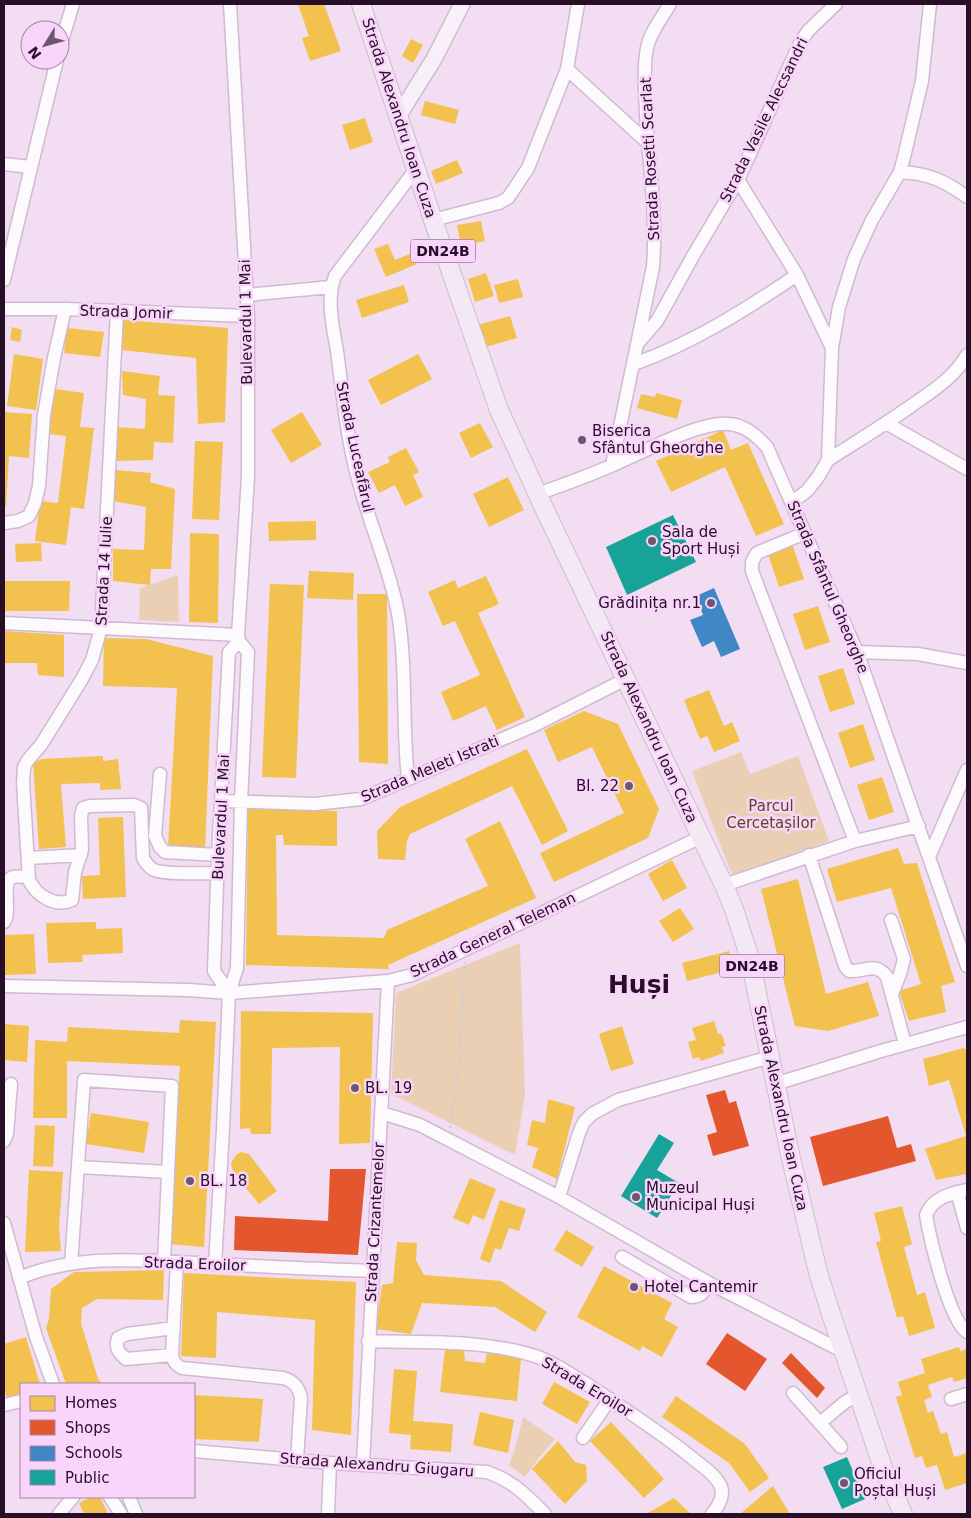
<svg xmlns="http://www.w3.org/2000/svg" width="971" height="1518" viewBox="0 0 971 1518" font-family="'DejaVu Sans',sans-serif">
<rect width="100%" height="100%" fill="#f2ddf3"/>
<path fill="#eacfb5" d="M178,575L179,622L139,620L140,588Z
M741,752L750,774L798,756L829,841L732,875L692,771Z
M520,943L525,1095L515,1155L391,1094L396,993Z
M523,1417L555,1439L541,1455L525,1477L509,1465L515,1449Z"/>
<path fill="#f2c14e" d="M298,4H324L341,51L310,61L302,38L309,36Z
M411,39L423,45L413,63L402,56Z
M425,101L459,110L455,124L421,115Z
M365,118L373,142L350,150L342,125Z
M457,160L463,173L436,184L431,171Z
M481,221L485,241L461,246L457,225Z
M388,244L395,260L412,253L417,264L386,277L374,249Z
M486,273L494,296L475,302L468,279Z
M518,279L523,297L499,303L494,285Z
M404,285L409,302L362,318L356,300Z
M510,316L517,338L485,347L478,325Z
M124,320L228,328L225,422L198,424L196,358L121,350Z
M12,327L22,330L20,342L10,340Z
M67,328L104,332L100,357L64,353Z
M14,354L43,359L36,410L7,406Z
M418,354L432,379L381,405L368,380Z
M122,371L160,376L158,395L175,396L173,443L154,442L153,460L117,461L116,427L145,429L146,399L123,395Z
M55,389L84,393L80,427L94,428L84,509L71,507L66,545L35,541L40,501L58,503L66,436L49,434Z
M656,393L682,400L677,419L637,408L641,394L655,397Z
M4,412L32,414L29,458L9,456L6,506H4Z
M302,412L322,445L291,463L271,430Z
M480,423L493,447L471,458L459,433Z
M723,430L731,450L748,443L784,524L756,536L725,467L671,492L656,461Z
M195,441L223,442L219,520L192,519Z
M406,448L419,472L413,475L423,497L405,506L395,485L379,493L368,472L390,462L388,457Z
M115,470L151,473L150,482L175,489L171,569H151L150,585L113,581V549L144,550L146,507L113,501Z
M508,477L524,510L489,527L473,494Z
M316,521V540L269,541L268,522Z
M190,533L219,534L218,623L189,622Z
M41,543L42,561L16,562L15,544Z
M792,543L804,579L779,587L767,551Z
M309,571L354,573L353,600L307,598Z
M486,576L499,604L478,613L525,717L497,730L486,706L453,721L441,692L480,675L455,621L443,626L428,592L455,580L458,588Z
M4,581H70L69,611H4Z
M270,584L304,585L296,778L262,777Z
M357,594H387L388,764L359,762Z
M818,606L830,642L805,650L793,614Z
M4,631L64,635V677L38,675L37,663H4Z
M104,638L146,639L213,656L205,850L168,848L177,688L103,686Z
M843,668L855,704L830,712L818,676Z
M709,690L724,726L732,722L740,741L714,752L707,736L700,739L684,700Z
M584,711L618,724L659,809L648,838L554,882L540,853L624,813L592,747L558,762L544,730Z
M863,724L875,760L850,768L838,733Z
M527,749L568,831L542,845L512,786L410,834L407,841L405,860L378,859L377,831L400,807Z
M103,756V761L118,759L121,789L100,790V783L61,784L66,847L39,849L33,763L42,759Z
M882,777L894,812L869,820L857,785Z
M248,809L337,811V846L284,845L283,835H276L277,935L384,938L387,930L488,886L465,839L500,821L536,898L388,965L389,969L246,965Z
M123,817L126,897L83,899L82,876L100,875L98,818Z
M898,848L904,864L917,863L955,982L941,986L946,1012L909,1021L899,991L921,984L891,888L837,902L827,869Z
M672,860L687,888L663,901L648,874Z
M798,879L826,994L868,982L879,1016L828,1031L795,1026L761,889Z
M680,908L694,929L673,942L659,921Z
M96,922V929L122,928L123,953L82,955L83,962L48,963L46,923Z
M34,934L36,974L4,975V935Z
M729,951L734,969L687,981L682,963Z
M241,1011L373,1013L370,1143L339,1144L340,1047L272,1048L271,1134H251L250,1128L240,1129Z
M180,1020L216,1022L204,1247L168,1244L180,1066L67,1061V1118H33L35,1040L67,1042L68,1027L179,1033Z
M714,1021L718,1034L721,1033L726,1046L722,1047L724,1053L701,1061L699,1057L693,1059L688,1042L696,1040L692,1028Z
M4,1024L29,1026L27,1062L4,1060Z
M622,1026L634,1064L611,1071L599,1034Z
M964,1048L967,1051V1174L936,1180L925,1149L966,1136L949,1080L929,1086L923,1059Z
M548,1099L575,1107L557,1179L532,1167L538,1148L527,1145L532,1120L545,1123Z
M91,1113L149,1122L144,1153L86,1144Z
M35,1125L55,1126L53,1167L33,1166Z
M241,1152L249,1154L277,1191L259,1204L233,1172L231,1163L236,1155Z
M29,1170L63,1172L59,1227L61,1251L25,1252Z
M470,1178L496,1189L484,1220L473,1215L469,1225L453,1218Z
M500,1200L526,1209L519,1231L509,1228L501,1250L495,1248L490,1263L480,1259Z
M902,1206L912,1244L904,1247L917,1295L925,1292L935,1328L909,1336L903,1316L897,1318L876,1242L881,1241L874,1213Z
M566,1230L594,1247L582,1267L554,1250Z
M397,1242L417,1243L416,1260L424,1275L501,1281L547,1312L535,1332L495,1307L422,1303L411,1334L376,1329L382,1285L393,1283Z
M604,1266L672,1303L664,1319L678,1327L662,1357L642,1346L640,1351L577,1317Z
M164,1270L163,1300L97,1299L82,1308L81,1323L98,1379L102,1384H66L46,1328L49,1319L51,1289L74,1272Z
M184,1273L356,1282L351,1435L312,1430L315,1320L217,1312L216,1358L181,1356Z
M26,1337L40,1384H21V1397L8,1401L4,1388V1344Z
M959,1347L960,1351L967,1349V1378L954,1382L952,1377L928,1385L932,1397L924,1400L928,1413L933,1411L941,1434L947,1432L954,1457L967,1453V1483L945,1490L937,1465L926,1468L922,1456L915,1458L896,1397L902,1395L898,1382L925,1373L921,1359Z
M445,1349L464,1350L465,1361L485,1363L487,1353L521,1358L517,1401L440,1392Z
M394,1369L417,1371L413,1421L453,1424L451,1452L410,1449L411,1435L389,1433Z
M554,1382L590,1402L577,1424L542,1404Z
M194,1395L263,1399L259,1442L194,1439Z
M676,1396L745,1444L769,1478L750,1492L729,1463L662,1417Z
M480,1412L514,1420L508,1453L473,1445Z
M611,1422L664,1479L644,1498L590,1441Z
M558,1441L575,1462L586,1465L587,1481L565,1504L532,1469Z
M773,1486L790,1514H740Z
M92,1497H100L108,1514H84L79,1503Z
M674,1498L691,1514H646Z"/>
<path fill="#e4572e" d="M725,1090L729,1103L736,1101L749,1146L713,1156L707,1135L717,1132L706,1095Z
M888,1116L897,1148L911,1144L916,1161L823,1186L810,1137Z
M330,1169H366L358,1255L234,1250L235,1216L328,1221Z
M727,1333L767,1359L745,1391L706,1364Z
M791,1353L825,1388L817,1398L782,1363Z"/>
<path fill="#3f88c5" d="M714,588L740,649L721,657L714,641L702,647L690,620L703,615L696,596Z"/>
<path fill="#17a398" d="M673,515L696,562L627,595L606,547Z
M659,1134L674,1143L657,1170L679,1183L657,1218L621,1196Z
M847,1457L865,1499L842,1509L823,1467Z"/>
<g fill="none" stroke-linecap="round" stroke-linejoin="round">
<defs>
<path id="minor" d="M60,47L73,4
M567,69L648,143
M4,164L30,167
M900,172C928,173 945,181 967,197
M738,180L797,275L832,348
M433,220L499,203L508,198L528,168L550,112L567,69L578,4
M4,280L57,60
M247,295L331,287
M4,309H65L248,316
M117,311L101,628L92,660L82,679L41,745L28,760L24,767L23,783L29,880C36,895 55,908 72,900L75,872L82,850L81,816L83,808L90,806L134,805L141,808L143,858C146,863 148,867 154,870C167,875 202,873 218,873
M637,344L657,321L693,256L738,180L800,43L808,31L836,4
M634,364C693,343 745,310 797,275
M886,423L967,469
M828,460C856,442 884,425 911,406C932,391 954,378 967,355
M612,465L653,267C657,214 649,166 646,113C645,94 643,66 647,48C650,32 662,18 670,4
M537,494C563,485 588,476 613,465C642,453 699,421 729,424C745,425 757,436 767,447L857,652L967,966
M792,502L807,491L818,477L828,460L832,348L839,307L854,259L872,220L900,172L904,157L922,81L930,4
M4,523L18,521L29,516L35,503L39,486L44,415L54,358L65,309
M805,533L757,553L752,562V571L855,841
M4,623L238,635
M857,652L918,654L967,663
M160,774L155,836L160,847L165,852L218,855
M408,779C402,724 407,668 398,613C390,570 371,528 360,486C347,442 343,396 337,351C333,327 326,300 335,276L416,169
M222,801L315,804L361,799L533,726L626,679
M809,855L845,966L849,971C865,972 876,961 887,977L905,1044
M929,857L967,770
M28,858L81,855
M724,885L855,841L919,826
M891,920L904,959L900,974L892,994
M4,922C12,912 0,881 13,877C17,876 24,877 29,877
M4,986L188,990L229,993L388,981L412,975L701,837
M229,993L214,971L218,855L229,652L239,641
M775,1084L881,1051L967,1027
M382,1113L420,1125L559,1197L709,1283L844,1352
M4,1141L7,1134L11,1084
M78,1167L168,1172
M967,1190C950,1194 933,1197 926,1215C930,1239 949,1320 967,1332
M957,1192L967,1228
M559,1197L579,1133L584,1122L592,1114L618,1100L770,1057
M4,1223L36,1337L53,1384
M622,1257L691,1297C702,1297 704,1291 709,1283
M177,1262L172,1355C173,1362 176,1365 182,1368L283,1378C294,1381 299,1387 301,1398L297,1460
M71,1264L84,1080L172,1086L164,1262
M215,1264L223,1129L229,993L237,968L241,802L248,652L239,641L238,635L248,477V316L230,4
M19,1278C80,1252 151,1261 216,1264C268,1267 320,1269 372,1271
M368,1341C423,1343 481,1339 535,1356C554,1362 571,1375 588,1385C623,1408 659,1431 691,1457C700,1465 713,1472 719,1483C726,1493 719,1506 712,1514
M172,1355L126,1359C118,1352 115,1348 118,1338L127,1334L174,1328
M793,1393L841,1447
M951,1399L967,1394
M4,1405L21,1401
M820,1423L845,1402L858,1395
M583,1438L610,1399
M194,1451L330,1463L487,1472C513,1481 526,1495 545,1514
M363,1464L388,981
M110,1497L121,1514
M129,1497L136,1514
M59,1514L73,1497
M328,1514L330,1463"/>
<path id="major" d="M399,115L434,59L462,4"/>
<path id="highway" d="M361,4L433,220L499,410L544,508L724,885L735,912L750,959L790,1154L818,1272L831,1314L883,1468L903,1514"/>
</defs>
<use href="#minor" stroke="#cfbad0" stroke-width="15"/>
<use href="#major" stroke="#cbbecc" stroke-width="18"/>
<use href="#highway" stroke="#cbbecc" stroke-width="20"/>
<path stroke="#d3ccd3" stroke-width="2.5" stroke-dasharray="2.5 2.5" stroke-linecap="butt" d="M450,1128L459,1063L465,962"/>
<use href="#minor" stroke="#fdfafd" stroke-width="12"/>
<use href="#major" stroke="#f8f0f8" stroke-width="15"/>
<use href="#highway" stroke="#f4e8f5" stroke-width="18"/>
</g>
<g fill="#6d576e" stroke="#fad5fb" stroke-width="2">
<circle cx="582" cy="440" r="5"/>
<circle cx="652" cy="541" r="5"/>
<circle cx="711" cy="603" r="5"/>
<circle cx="629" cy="786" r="5"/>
<circle cx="355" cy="1088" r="5"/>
<circle cx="190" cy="1181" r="5"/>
<circle cx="636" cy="1197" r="5"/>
<circle cx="634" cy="1287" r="5"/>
<circle cx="844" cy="1483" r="5"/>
</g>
<g text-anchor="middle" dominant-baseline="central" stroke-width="5" stroke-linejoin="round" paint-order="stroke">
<g fill="#fad5fb" stroke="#664a67" stroke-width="1">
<rect x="410.5" y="239.5" width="65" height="23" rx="4"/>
<rect x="719.5" y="954.5" width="65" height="23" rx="4"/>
</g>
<g font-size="14" font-weight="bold" fill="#260f27">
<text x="443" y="251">DN24B</text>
<text x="752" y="966">DN24B</text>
</g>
<g font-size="15" fill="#260f27" stroke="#fad5fb">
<text transform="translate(399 118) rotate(72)">Strada Alexandru Ioan Cuza</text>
<text transform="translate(764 120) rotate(-64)">Strada Vasile Alecsandri</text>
<text transform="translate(650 159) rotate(-93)">Strada Rosetti Scarlat</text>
<text transform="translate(126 312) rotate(2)">Strada Jomir</text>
<text transform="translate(246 322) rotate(-91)">Bulevardul 1 Mai</text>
<text transform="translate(355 447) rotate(78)">Strada Luceafărul</text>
<text transform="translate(104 571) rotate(-87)">Strada 14 Iulie</text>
<text transform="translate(828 587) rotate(67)">Strada Sfântul Gheorghe</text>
<text transform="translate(649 727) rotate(65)">Strada Alexandru Ioan Cuza</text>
<text transform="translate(430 769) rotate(-23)">Strada Meleti Istrati</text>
<text transform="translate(221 817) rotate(-87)">Bulevardul 1 Mai</text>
<text transform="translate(493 935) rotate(-25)">Strada General Teleman</text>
<text transform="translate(781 1108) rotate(78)">Strada Alexandru Ioan Cuza</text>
<text transform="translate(375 1222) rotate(-87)">Strada Crizantemelor</text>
<text transform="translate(195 1264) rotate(2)">Strada Eroilor</text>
<text transform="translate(587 1387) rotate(31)">Strada Eroilor</text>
<text transform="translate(377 1465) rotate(4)">Strada Alexandru Giugaru</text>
</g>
<g font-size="15" fill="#260f27" stroke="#fad5fb" text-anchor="start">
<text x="592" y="431">Biserica<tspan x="592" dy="17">Sfântul Gheorghe</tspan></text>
<text x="662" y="532">Sala de<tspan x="662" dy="17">Sport Huși</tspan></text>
<text x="701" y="603" text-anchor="end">Grădinița nr.1</text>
<text x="619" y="786" text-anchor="end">Bl. 22</text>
<text x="365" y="1088">BL. 19</text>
<text x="200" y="1181">BL. 18</text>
<text x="646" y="1188">Muzeul<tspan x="646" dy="17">Municipal Huși</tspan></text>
<text x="644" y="1287">Hotel Cantemir</text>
<text x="854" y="1474">Oficiul<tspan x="854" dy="17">Poștal Huși</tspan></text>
</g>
<g font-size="15" fill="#594720" stroke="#fad5fb">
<text x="771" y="806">Parcul<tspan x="771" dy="17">Cercetașilor</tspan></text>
</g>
<g font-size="25" font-weight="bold" fill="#260f27" stroke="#fad5fb">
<text x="639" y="984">Huși</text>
</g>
</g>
<rect width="971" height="1518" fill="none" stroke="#260f27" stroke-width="10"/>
<rect x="20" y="1383" width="175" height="115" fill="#fad5fb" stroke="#a586a6"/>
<rect x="30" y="1396" width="25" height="15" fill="#f2c14e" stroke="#a586a6"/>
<text x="65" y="1408" font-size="15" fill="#260f27">Homes</text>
<rect x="30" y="1420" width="25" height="15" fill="#e4572e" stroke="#a586a6"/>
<text x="65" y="1433" font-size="15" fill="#260f27">Shops</text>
<rect x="30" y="1446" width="25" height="15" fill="#3f88c5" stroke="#a586a6"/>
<text x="65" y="1458" font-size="15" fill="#260f27">Schools</text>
<rect x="30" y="1470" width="25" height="15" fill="#17a398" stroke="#a586a6"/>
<text x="65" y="1483" font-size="15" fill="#260f27">Public</text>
<g transform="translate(45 45) rotate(233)"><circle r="24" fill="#fad5fb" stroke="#a586a6"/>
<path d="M0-4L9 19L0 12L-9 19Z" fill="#6d576e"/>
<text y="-8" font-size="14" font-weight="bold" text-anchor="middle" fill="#260f27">N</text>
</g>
</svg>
